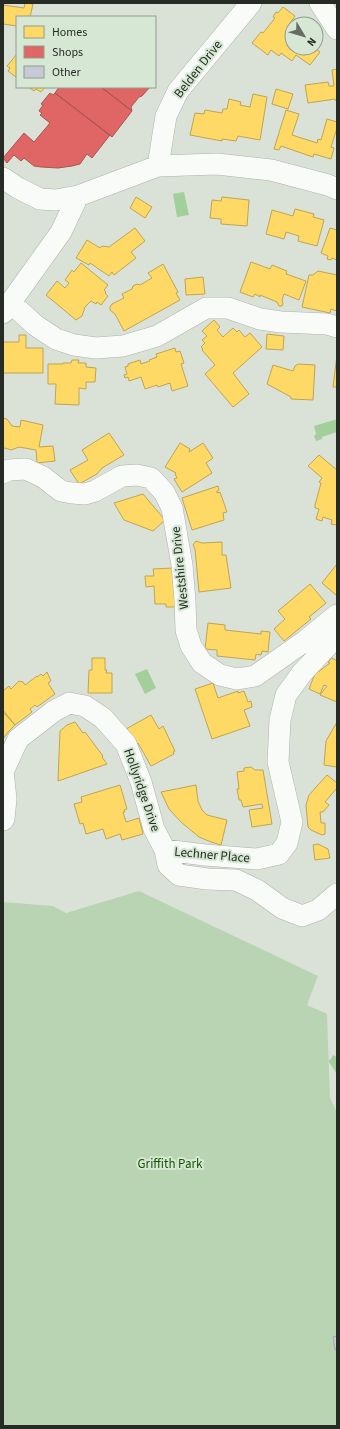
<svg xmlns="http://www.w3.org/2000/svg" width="340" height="1429" viewBox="0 0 340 1429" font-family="'Source Sans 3',sans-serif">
<rect width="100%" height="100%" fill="#dae2d8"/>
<path fill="#b9d4b3" d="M139,891L318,976L307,1005L327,1014L330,1098L337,1112V1426H3V902L53,906L66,913Z"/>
<path fill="#a3d09a" d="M184,192L189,215L177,217L173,194Z
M337,419V432L322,437V439L316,441L314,436L316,434L314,426Z
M147,669L156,688L145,694L135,674Z
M333,1055L337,1057V1074L329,1062V1060L331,1059Z"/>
<path fill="#ffd966" stroke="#bea552" d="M25,3L33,4L30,17H17V26L3,24V5L24,8Z
M283,7L295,16L290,23L292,25V48H315L320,52L310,65L296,55L292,61L281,53L279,56L271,50L268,55L252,43L261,32L263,33L275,18L273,17L276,12L278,13Z
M17,54V77H16L8,71L10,68L7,66Z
M337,69V101H336L335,99L308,103L305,85L328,82L329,86H334L332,70Z
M28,87H45L41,92L36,89L34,91Z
M276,89L293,94L288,109L272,104Z
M253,94L267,97L260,140L238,136L236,141L222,139V141L190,135L195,113L204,114L205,110L222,113L223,109H227L229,99L241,102L240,105L250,107Z
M286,110L299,114L292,135L317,143L318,139L321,140L327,119L337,122V128L331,147L334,148L331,159L314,154L313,157L281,146L279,150L274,149Z
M136,197L152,207L145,218L130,208Z
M222,197L249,200L247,226L221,224V219L210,218L212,200L221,201Z
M295,209L314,214L313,217L324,220L317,246L298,241L299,236L286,232L284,239L266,234L272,210L293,216Z
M135,228L145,241L131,252L136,258L114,275L112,272L109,276L90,263L89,265L76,258L87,240L100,248L102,246L109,247Z
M330,228L337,230V260L332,258L331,260L327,259L328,256L321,253Z
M251,262L270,269L272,265L287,271L286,274L306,281L299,300L284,294L282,300L283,304L282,306H279L277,302L260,295V297L255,294L253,297L240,292Z
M81,263L108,285L104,290L106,292L105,293L108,296L101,305L97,302L96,304L91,301L85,307L82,316L76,320L46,295L57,281L65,288L69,283L65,280L72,270L74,272Z
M163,264L178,292L176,293L180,300L124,331L115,314L110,310V307L112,304L124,298L122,294L132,289L133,286L137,284L140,285L152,278L148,273Z
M318,271L337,275V311L331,309L330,313L302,307L309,275H313Z
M203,277L205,294L186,295L185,279Z
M214,320L220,327L217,330L223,337L233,328L237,332L239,330L245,337L250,333L262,347L233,373L249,394L233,407L205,374L215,365L202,350L203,349L201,347L205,343L202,340L207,336L202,331Z
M267,334L284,336L283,350L266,349Z
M19,335H26V348H43V373H3V342H19Z
M175,348L176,352L180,351L184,363L181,364L188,386L172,391L170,383L158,387L157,385L145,389L141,377L129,381L128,377L125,378L124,375L127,374L125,367L128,366V364L140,360L141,364L150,361L149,360L157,357L156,354Z
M337,355V387H333Z
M72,360H79L78,363H86V367L96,368L95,382H86V389L79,388V405L55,404L56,384H48V364H63V363H71Z
M298,364L315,365L313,400L291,399V397L267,384L273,365L293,371L295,366Z
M3,418L7,419L12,426L20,427L21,420L43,425L39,447L53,446L55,461L37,463L36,450L19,447L11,450L5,448L3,449Z
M109,433L124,455L102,468L97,474L79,484L70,470L88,460L82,450Z
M180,443L190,449L189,452L203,443L213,458L206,463L212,473L182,492L174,479L177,478L175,474L176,473L165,467Z
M319,455L337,470V525L331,524L332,520L323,517L322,521L316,519L319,509L315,508V505L321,483L319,482L322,478L308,466Z
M218,486L219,490L217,491V493L220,492L227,512L223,513L224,520L192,530L182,498Z
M143,494L165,520L153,531L124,520L114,503Z
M196,541L202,543L222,542V555H226L231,588L199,592L195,549L193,545Z
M337,564V594L336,595L322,583Z
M173,568L175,607H166V604H155L154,586L146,587L145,576H154L153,569Z
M310,584L326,603L309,617L311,619L284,641L274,629L285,619L278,611Z
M208,623L225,625V630L261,634V631L270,632L268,652L262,651L261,655L256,654L255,660L217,656V650L205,649Z
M92,658H105V670H107L106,673H112V693H88L89,670H92Z
M332,658L337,661V702L320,695L327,686L324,685L320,694L309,689L316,671L318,672L330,663L328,662Z
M47,672L51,681L48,683L55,694L37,707L35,705L30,709L32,712L15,725L3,710V691L9,686L11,689L19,681L23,682L25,685L37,676V677L41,674L43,676Z
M213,683L218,698L238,691V693L244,691L248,702L251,701L252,707L244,710L250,726L212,739L195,689Z
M3,712L15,725L9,731L3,739Z
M151,715L159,729L163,726L175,751L173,752L174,754L151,766L138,743L137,744L126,729Z
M75,722L83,733L85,732L103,756L102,757L107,764L58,781L60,731L67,725Z
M337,722V767L324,765L326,741Z
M251,767L255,770H263L272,824L252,827L249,810L263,808L262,804L243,807L241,800H239L237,789H239L237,772L244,771V768Z
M327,775L337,783V788L325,802L329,805L323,812H320L321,823H325V834L322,835L311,830L308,827L306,805L309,795Z
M120,785L127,809L124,810L125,812H123L126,822L139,818L143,834L122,840L120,834L106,839L103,829L86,834L83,823L80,824L74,804L82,802L81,797Z
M196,785L198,801L202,810L207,815L227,820L221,845L211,842L199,837L181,822L169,809L161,792Z
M318,844L328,849L330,858L315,860L313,845Z"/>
<path fill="#e06666" stroke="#a85552" d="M59,87H101L132,111L112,137L55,93Z
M101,87H150L142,96L139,97L131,107L132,111Z
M50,93L53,95L55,93L110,135L92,158L87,154L80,164L72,166L58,168L41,167L34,166L24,158L21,161L14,155L7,163L3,158L24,133L34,142L50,123L40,115L42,113L39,111L43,105L41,104Z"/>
<path fill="#c7c9d5" stroke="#a4a7a6" d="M337,1336V1349L335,1350L333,1337Z"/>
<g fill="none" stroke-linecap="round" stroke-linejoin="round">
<defs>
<path id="minor" d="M320,3L337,29
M158,166L166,116L178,91L251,3
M3,178L18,188L40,199L56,200L78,196L158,166L217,164L271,170L328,185L337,189
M11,303L35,325L56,339L74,345L96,348L123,346L157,336L206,308H228L260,319L281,322L327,324L337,327
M3,313L61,232L78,196
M3,473L9,470L26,469L43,477L61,491L72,493L85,494L95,491L122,476L137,475L151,478L164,492L172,508L182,565L185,601L186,630L191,646L202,663L220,675L237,679L255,676L305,641L337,615
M3,820L4,819L6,799L3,772L18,739L54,711L69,703L85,706L103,718L126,744L141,782L154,829L165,850L168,865L179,875L207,879L236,880L257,890L282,908L302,916L318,910L337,894
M165,850L205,855L257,859L279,854L287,843L292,822L278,762L280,720L286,695L302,673L337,636"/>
</defs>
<use href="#minor" stroke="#adb3ab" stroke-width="22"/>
<use href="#minor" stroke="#f9fbf9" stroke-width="21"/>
</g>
<g text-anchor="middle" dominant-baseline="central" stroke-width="4" stroke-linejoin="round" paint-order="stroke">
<g font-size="13" fill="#262c25" stroke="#d6e7d3">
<text transform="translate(198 69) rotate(-52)">Belden Drive</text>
<text transform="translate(180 568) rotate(-96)">Westshire Drive</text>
<text transform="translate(142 790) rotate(71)">Hollyridge Drive</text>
<text transform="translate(212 855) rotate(5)">Lechner Place</text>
</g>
<g font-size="13" fill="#175406" stroke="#d6e7d3">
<text x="170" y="1164">Griffith Park</text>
</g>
</g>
<rect width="340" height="1429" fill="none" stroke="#262c25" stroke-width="8"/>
<rect x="16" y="16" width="140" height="72" fill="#d6e7d3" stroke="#909c8d"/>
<rect x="24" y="26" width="20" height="12" fill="#ffd966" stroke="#909c8d"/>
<text x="52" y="36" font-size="12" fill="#262c25">Homes</text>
<rect x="24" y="46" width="20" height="12" fill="#e06666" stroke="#909c8d"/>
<text x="52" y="56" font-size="12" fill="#262c25">Shops</text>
<rect x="24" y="66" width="20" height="12" fill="#c7c9d5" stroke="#909c8d"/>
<text x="52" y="76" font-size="12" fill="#262c25">Other</text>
<g transform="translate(304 36) rotate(128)"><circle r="19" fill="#d6e7d3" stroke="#909c8d"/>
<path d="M0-3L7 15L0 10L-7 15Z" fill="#656c64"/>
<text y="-6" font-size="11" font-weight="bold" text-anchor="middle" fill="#262c25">N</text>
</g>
</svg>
